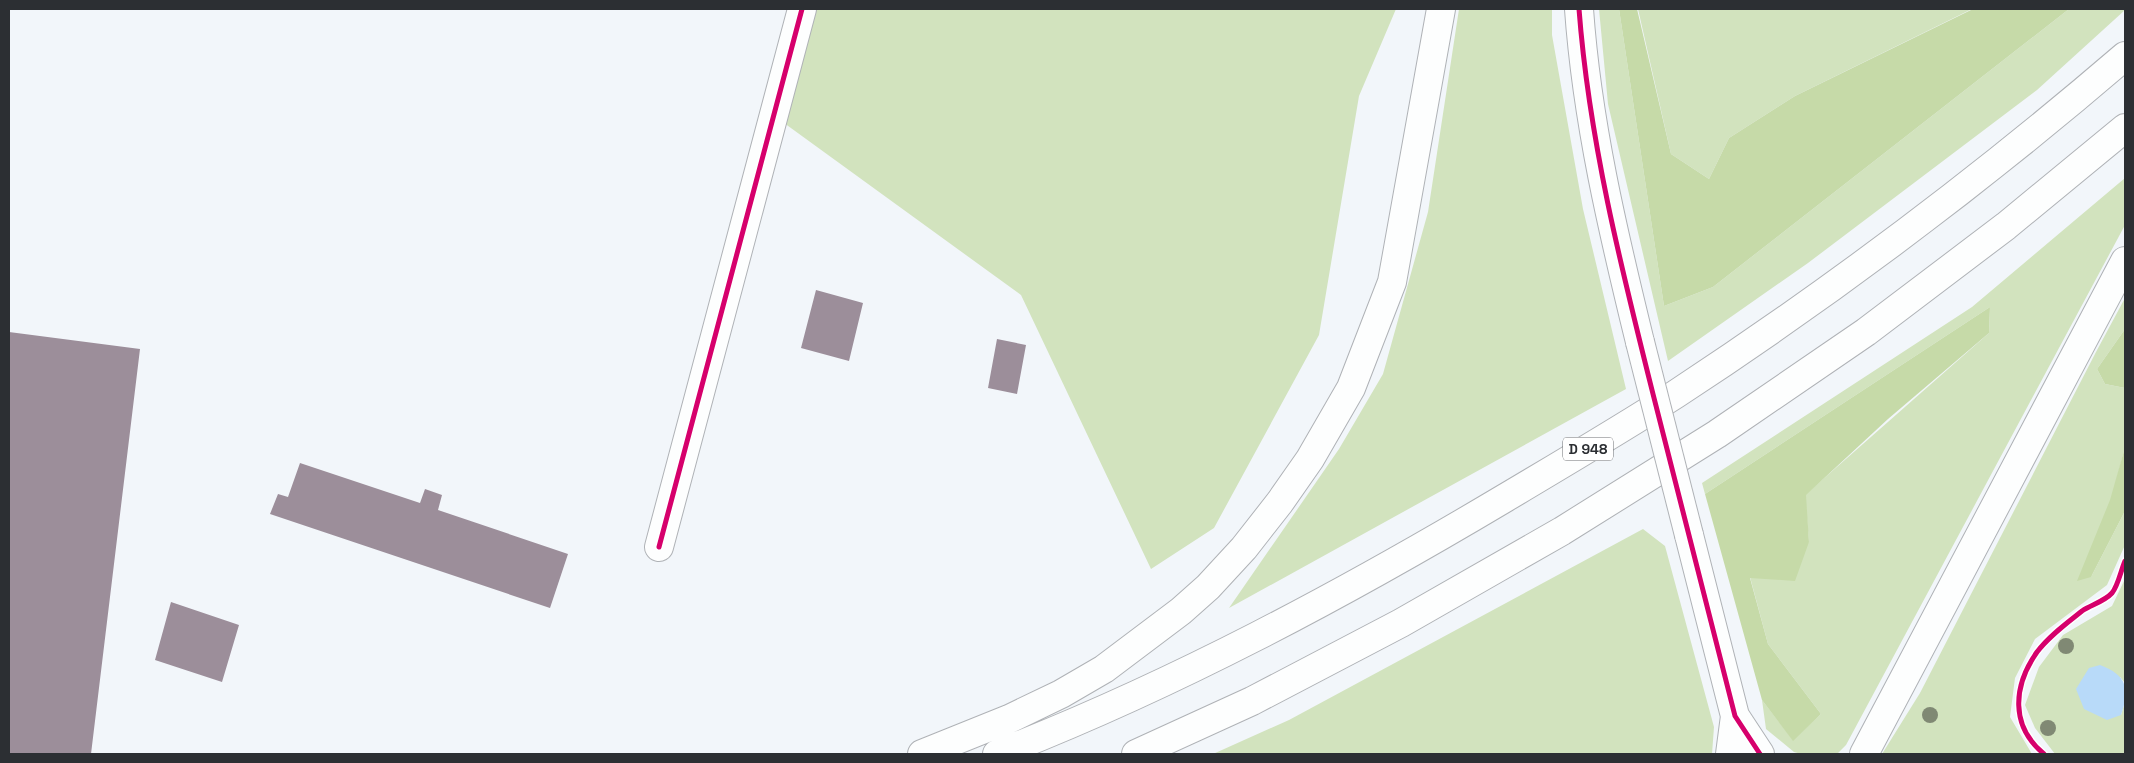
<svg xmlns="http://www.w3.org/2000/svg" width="2134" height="763" viewBox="0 0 2134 763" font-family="'Space Grotesk',sans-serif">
<rect width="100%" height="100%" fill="#f2f6fa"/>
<path fill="#d2e3be" d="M803,9H1396L1359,96L1319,335L1214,528L1151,569L1021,295L773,115Z
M1459,9H1552V35L1583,209L1626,389L1229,608L1339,449L1383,374L1428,212Z
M1599,9H1619L1664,306L1713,287L2069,9L2125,10L2037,90L1808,263L1668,361L1608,104Z
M1638,9H1972L1795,96L1729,138L1709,179L1671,154Z
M2125,178V225L1846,745L1837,754H1801L1794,752L1766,729L1762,700L1793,740L1821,714L1768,644L1750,577L1809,542L1805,495L1989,333L1990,307L1705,494L1702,483L1972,307Z
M2125,298V329L2097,369L2105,384L2125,388V447L2091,577L2125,511V545L2107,585L2035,639L2015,678L2010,717L2032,754H1882L1920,693L2096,352Z
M1643,529L1665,546L1714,727L1712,754H1213L1289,720Z
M2125,579V683L2120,677L2121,715L2125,702V754H2055L2035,728L2025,705L2039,667L2063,635L2112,606Z"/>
<path fill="#c6daa8" d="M1619,9H1637L1671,154L1709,179L1729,138L1795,96L1973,9H2069L1713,287L1664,306Z
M1990,307L1989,333L1888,419L1806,495L1809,542L1795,581L1750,578L1768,644L1821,714L1793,741L1762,700L1705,494Z
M2125,329V388L2105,384L2097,369Z
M2125,447V511L2091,577L2077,581L2110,500Z"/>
<path fill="#b8daf9" d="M2100,665C2127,675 2130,689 2121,715L2107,720L2084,709L2076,689L2089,668Z"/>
<path fill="#9c8e9a" d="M816,290L863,303L849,361L801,348Z
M9,332L140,349L91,754H9Z
M997,339L1026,345L1017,394L988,388Z
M300,463L420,503L425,489L442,495L438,510L568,554L550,608L270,514L278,494L288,497Z
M171,602L239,625L222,682L155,660Z"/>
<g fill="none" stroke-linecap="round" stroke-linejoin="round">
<defs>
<path id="minor" d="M1579,9C1587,122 1613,232 1640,342
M1689,535L1735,716L1760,754
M659,547L802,9
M1730,754L1735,716"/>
<path id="highway" d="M922,754L1009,719L1061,694L1104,669L1181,611L1208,587L1244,548L1280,502L1310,459L1351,388L1392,282L1441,9
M997,754C1174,685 1342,595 1505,498C1562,464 1620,430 1676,394C1833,291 1983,178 2125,56
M1136,754L1252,701L1401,623L1562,531L1717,434L1866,332L2006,226L2125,128
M1864,754L2125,261"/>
</defs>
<use href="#minor" stroke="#afb2b6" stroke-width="30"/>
<use href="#highway" stroke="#afb2b6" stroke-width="30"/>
<use href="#minor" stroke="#fdfefe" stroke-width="28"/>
<use href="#highway" stroke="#fdfefe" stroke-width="28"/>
<defs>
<path id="minor-bridge" d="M1640,342L1689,535"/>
</defs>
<use href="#minor-bridge" stroke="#afb2b6" stroke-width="30" stroke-linecap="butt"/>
<use href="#minor-bridge" stroke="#fdfefe" stroke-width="28"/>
<defs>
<path id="cycleway" d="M1579,9C1589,140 1621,267 1653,394C1680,501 1707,608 1735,716L1760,754
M659,547L802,9
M2044,754C2010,726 2013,686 2037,652C2049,636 2067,623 2082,611C2091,605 2105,601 2112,593C2118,586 2121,570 2125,561"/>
</defs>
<use href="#cycleway" stroke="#fff" stroke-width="8"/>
<use href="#cycleway" stroke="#d6006c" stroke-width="5"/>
</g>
<g fill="#808974">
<circle cx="2066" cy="646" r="8"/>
<circle cx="1930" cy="715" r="8"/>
<circle cx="2048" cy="728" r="8"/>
</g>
<g text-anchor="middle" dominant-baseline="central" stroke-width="5" stroke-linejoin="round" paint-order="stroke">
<rect fill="#fff" stroke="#6b6d70" stroke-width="1" x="1563" y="437.5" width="50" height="23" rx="4"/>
<g font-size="14" font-weight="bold" fill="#2c2f33">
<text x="1588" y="449">D 948</text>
</g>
</g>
<rect width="2134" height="763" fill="none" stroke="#2c2f33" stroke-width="20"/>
</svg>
